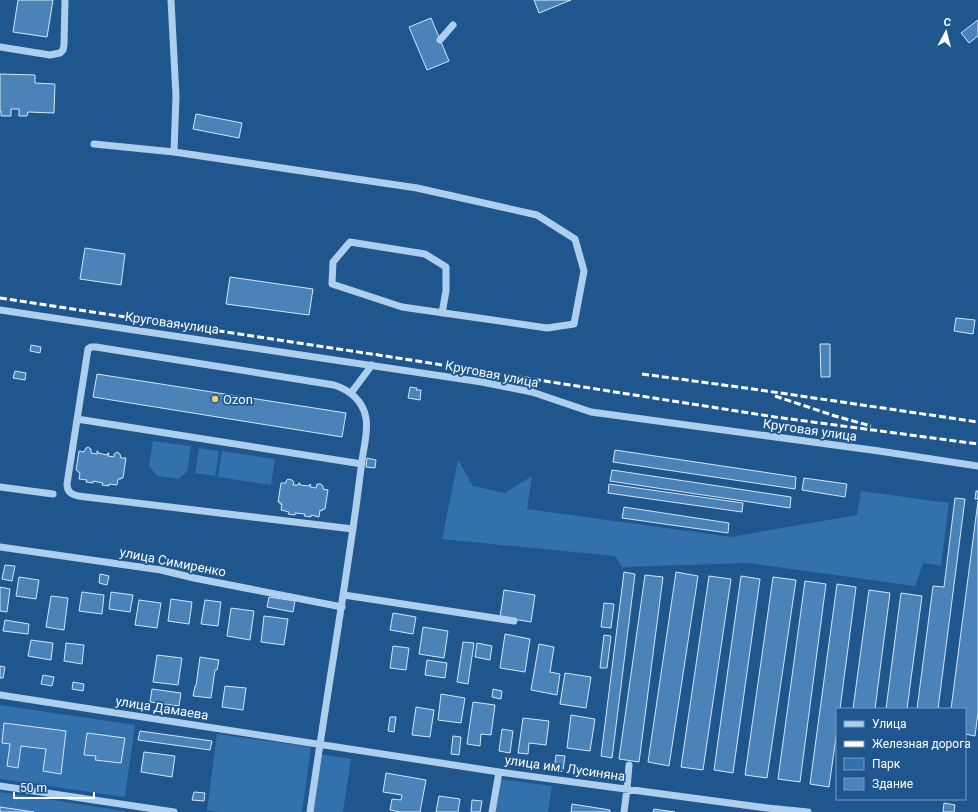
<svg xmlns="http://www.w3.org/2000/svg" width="978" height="812" viewBox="0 0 978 812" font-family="Roboto,sans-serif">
<rect width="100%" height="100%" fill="#1f568e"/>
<path fill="#3271ac" d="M153,441L191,446L187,472L178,479L157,476L149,466Z
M199,448L219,451L215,476L195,473Z
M222,451L275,459L271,485L218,477Z
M458,460L473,486L505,493L532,476L527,509L731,537L857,515L861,491L949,503L941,566L923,563L915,586L748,563L622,567L615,556L442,539Z
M0,705L135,725L125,797L0,779Z
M217,734L311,747L302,812H218L207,810Z
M319,754L351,759L343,812H311Z
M499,779L552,786L548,812H494Z
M0,792L124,811V812H0Z"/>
<path fill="#4b82b8" stroke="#d3e7f9" d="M18,0H53L47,37L13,32Z
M534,0H571L539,13Z
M431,18L449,61L427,70L409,27Z
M978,20V36L969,43L961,33Z
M0,74L35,75V83L55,84L54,113L28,112L27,116H19V109H11V116H1V111H0Z
M196,114L242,123L239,138L193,129Z
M85,248L125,254L121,285L80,279Z
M230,277L313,289L309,315L226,304Z
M956,318L975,320L973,334L954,331Z
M820,344H830V377H821Z
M31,345L41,347L40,353L30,351Z
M15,371L26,373L25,380L13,378Z
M97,374L346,413L342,437L93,397Z
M410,387L417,388L416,390H421L420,400L408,398Z
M88,447L91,449V453L97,454V451H98V453L107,455L108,453H109L108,456L114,457V454L117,452L120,454L121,458H126L123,478H121V479H118L117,485L109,484V486L102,485L103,483L93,481V483L86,482L87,480L79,479L80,473L78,472V471L76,470L79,451L84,452L86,448Z
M615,450L796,477L795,489L613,462Z
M367,458L376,460L375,468L366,467Z
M612,470L791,497L790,508L610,481Z
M804,478L847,484L845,497L802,490Z
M288,479L292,480L294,482L293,485H298L299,483H300V485L309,486L310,484L311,485L310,487L316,488L317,484H321L323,486V489L328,490L325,509H323L322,511L320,510L319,517L311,515V517L304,516L305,514L295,513V515L288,514L289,512L281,510L282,504H280V502H278L281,483H286V481Z
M609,484L743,503L742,512L608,493Z
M976,491H978V499H975Z
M955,498L965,499L938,709H917L933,586L944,587Z
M978,501V712L975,736L965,734V709H951Z
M624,507L729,523L728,533L622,518Z
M5,565L15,566L12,581L2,579Z
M624,572L635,574L612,758L601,756Z
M676,572L698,576L669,766L648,762Z
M100,574L109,576L107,585L99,583Z
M645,575L663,577L639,762L619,759Z
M709,576L731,579L703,770L681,767Z
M741,576L760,579L733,773L714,770Z
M19,577L39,580L36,599L16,596Z
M773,577L796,580L767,778L745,775Z
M805,581L826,584L800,782L778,779Z
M837,584L856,587L840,709H837V730L829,787L810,784Z
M0,587L10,589L7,612L0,611Z
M504,590L535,595L531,622L500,617Z
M869,590L890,593L875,709H853Z
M82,592L104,595L102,614L79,611Z
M111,592L133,595L130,612L109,609Z
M901,593L922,596L907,709H886Z
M51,596L68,598L64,630L46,627Z
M269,597L295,601L293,612L267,607Z
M171,599L192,602L189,624L168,621Z
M139,600L161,603L157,628L135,625Z
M205,600L221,602L218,626L201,624Z
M604,603L614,604L611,628L601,627Z
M231,608L254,611L250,640L227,636Z
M393,613L416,617L413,634L390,630Z
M264,616L288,619L284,645L261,642Z
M5,620L29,624L28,634L3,631Z
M423,627L448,631L444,658L419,654Z
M505,634L530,639L525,672L500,668Z
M604,635L611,636L607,668H600Z
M31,640L53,643L51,660L28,656Z
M463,642L474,643L468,684L457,682Z
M66,643L84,645L82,664L64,661Z
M477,643L492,646L490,660L475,657Z
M539,644L554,647L550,672L560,674L557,695L531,690Z
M393,646L409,648L406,670L390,668Z
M157,655L182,658L178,685L153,682Z
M200,657L219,660L217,670H215L211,698L193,696L195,686H196Z
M427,660L447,663L445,678L425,675Z
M0,666L5,667L3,678H0Z
M565,673L591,677L586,708L560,704Z
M43,675L54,677L52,686L41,684Z
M73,682L84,684L83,691L72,689Z
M225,686L246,688L243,710L222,707Z
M152,689L181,693L179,706L150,702Z
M493,689L502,691L501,699L492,697Z
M441,694L465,698L461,723L438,720Z
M473,702L495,705L491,735L481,734L480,746L467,744Z
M416,707L434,710L430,737L412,735Z
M571,715L595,719L590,751L567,748Z
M390,717H396L394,732L388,731Z
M523,718L549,721L546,745L529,743L528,754L518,753Z
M4,723L66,731L61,774L43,771L46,749L21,746L18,768L7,766L10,744L2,743Z
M502,729L513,731L510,753L499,751Z
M140,731L212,741L210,750L138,740Z
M87,733L125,738L121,763L95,760L96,756L84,755Z
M453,736L461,737L459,755L451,754Z
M144,752L175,756L172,777L141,772Z
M556,755L565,756L563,770L554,769Z
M386,773L426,780L420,812H400L390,810L392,799L401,800L402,795L383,792Z
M194,792L205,793L204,801L192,800Z
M439,796L460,799L458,812H436Z
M472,800L482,801L480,812H471Z
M944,803L955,805L954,812H943Z
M572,804L610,810V812H571Z
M0,807L34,812H0Z
M654,809L675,812H653Z"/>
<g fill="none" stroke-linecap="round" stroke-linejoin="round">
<path stroke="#aeceed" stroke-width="7" d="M171,0L176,96L174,152
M440,40L453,25
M0,47L50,55L60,53L63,50L64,45L65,0
M94,144L174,152L417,188L537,215L575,239L584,271L574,324L547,328L479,318L402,307L332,284L333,262L350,242L425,254L446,267V291L442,313
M0,310L482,382L532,392L591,412L879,451L978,466
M351,393L372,365
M77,419L362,464
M0,487L53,494
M0,547L161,570L194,578L342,607
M344,595L514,621
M0,695L499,772L767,808L808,812
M0,786L174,812
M310,812C324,713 341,614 355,514C358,494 360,474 363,454C365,442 368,430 366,418C363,401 350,390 334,385L96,347H91L88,349L67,484C67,492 71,494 78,496L353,529
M492,812L499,772
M624,812L627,789L629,765"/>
<path stroke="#fff" stroke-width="3" stroke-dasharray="7 3" stroke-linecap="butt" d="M0,298L385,356L775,417L978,444
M642,374L753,389L978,422
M775,396L835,416L871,426"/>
</g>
<circle fill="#fbca6d" stroke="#1f568e" stroke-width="1.5" cx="215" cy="399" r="4"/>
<g text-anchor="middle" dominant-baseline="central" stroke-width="3.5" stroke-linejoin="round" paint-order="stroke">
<g font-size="13" fill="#fff" stroke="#1f568e">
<text transform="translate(172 323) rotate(8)">Круговая улица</text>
<text transform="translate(492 374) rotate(11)">Круговая улица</text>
<text transform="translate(810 430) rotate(8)">Круговая улица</text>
<text transform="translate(173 562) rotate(11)">улица Симиренко</text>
<text transform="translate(162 708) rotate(9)">улица Дамаева</text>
<text transform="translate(565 768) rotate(8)">улица им. Лусиняна</text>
</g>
<g font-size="13" fill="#fff" stroke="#1f568e" text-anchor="start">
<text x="223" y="399">Ozon</text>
</g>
</g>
<rect x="836" y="708" width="130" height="92" fill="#1f568e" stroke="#799abb"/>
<rect x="844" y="721" width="20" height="6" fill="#aeceed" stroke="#799abb"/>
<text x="872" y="728" font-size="12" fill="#ffffff">Улица</text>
<rect x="844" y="741" width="20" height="6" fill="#ffffff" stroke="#799abb"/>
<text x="872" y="748" font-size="12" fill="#ffffff">Железная дорога</text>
<rect x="844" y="758" width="20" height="12" fill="#3271ac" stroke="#799abb"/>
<text x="872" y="768" font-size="12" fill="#ffffff">Парк</text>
<rect x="844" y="778" width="20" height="12" fill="#4b82b8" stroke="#799abb"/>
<text x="872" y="788" font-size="12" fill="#ffffff">Здание</text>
<g transform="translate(946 32) rotate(7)" stroke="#1f568e" stroke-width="3" paint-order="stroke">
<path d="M0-3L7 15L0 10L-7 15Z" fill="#ffffff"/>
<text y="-6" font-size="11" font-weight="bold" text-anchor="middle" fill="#ffffff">С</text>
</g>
<path d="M14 792v6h80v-6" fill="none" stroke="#ffffff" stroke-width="2"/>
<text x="20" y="792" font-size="12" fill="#ffffff" stroke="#1f568e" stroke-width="3" paint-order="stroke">50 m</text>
</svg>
